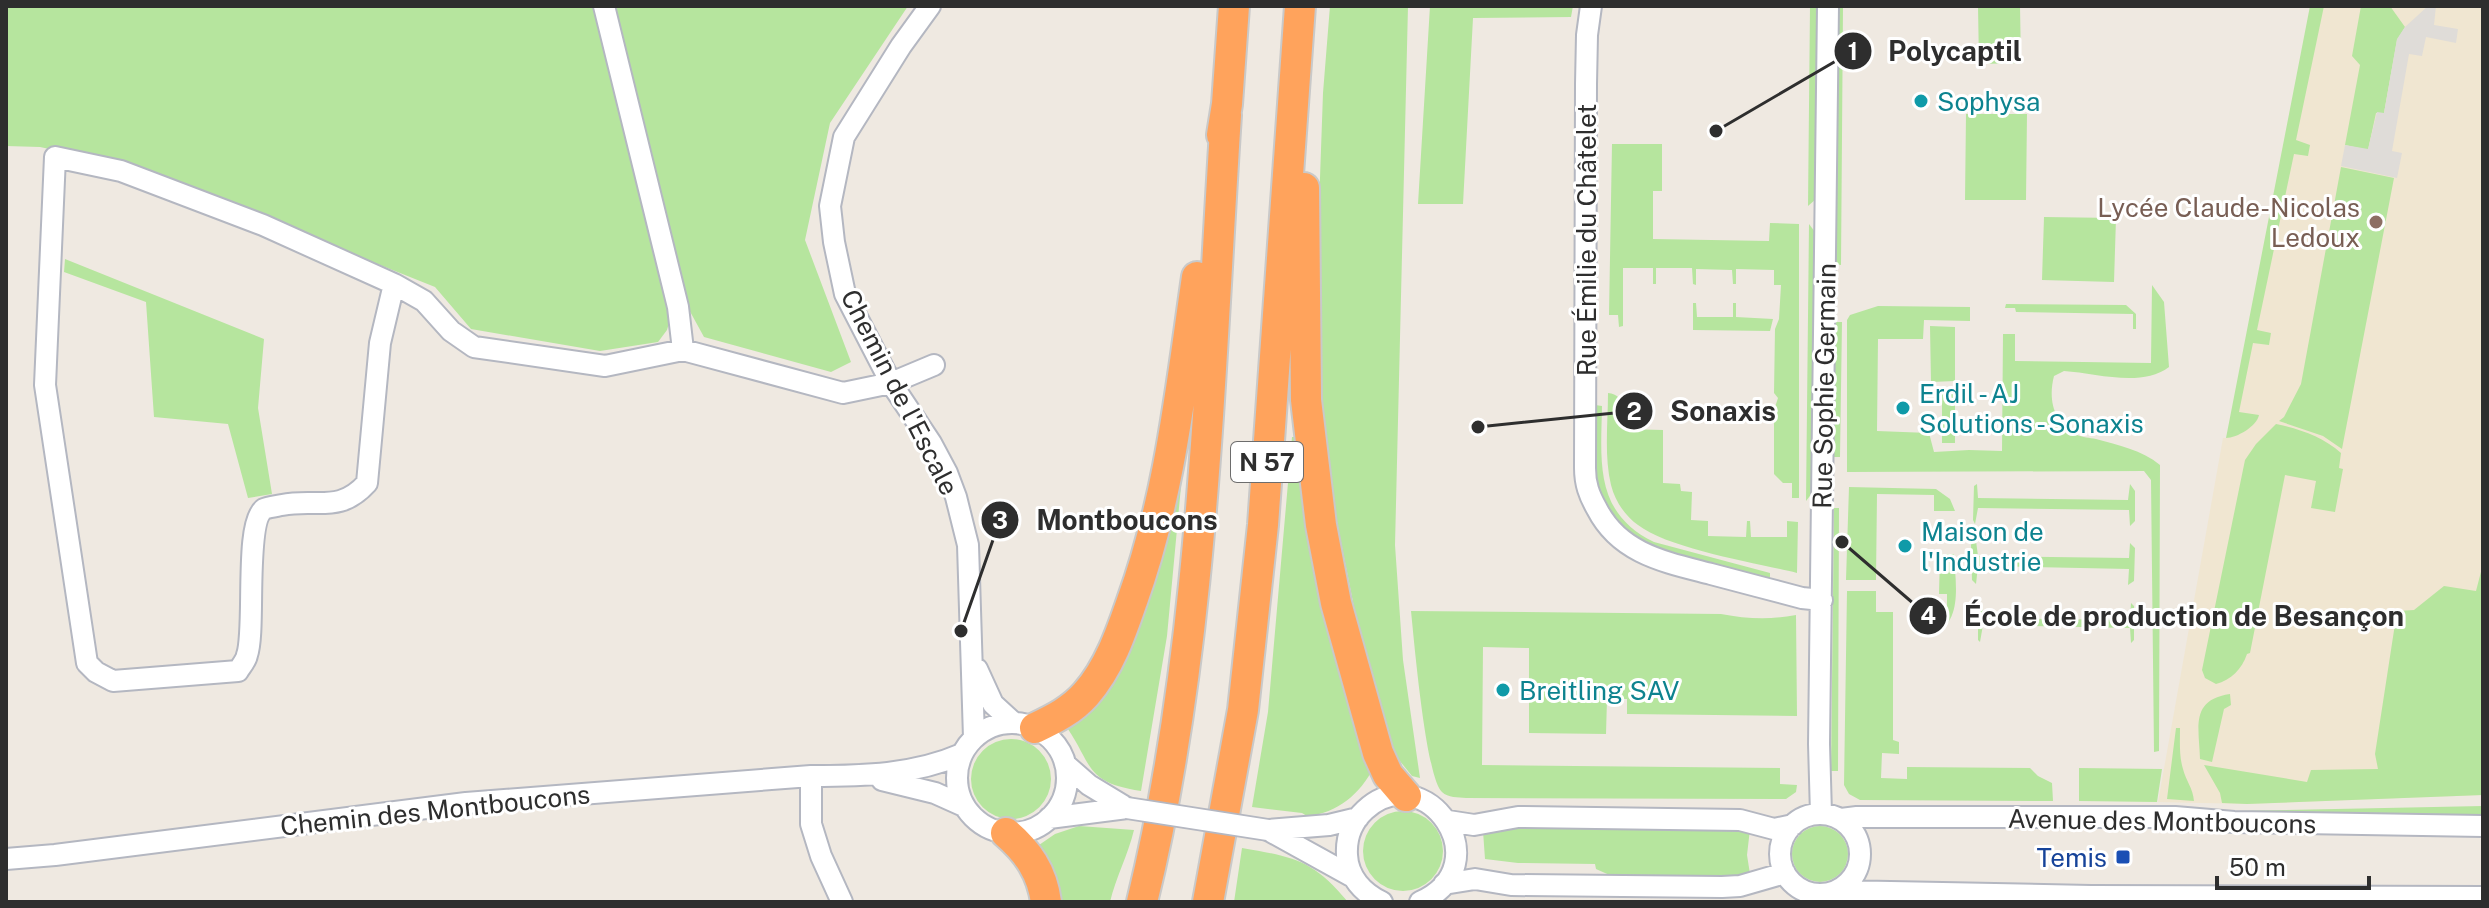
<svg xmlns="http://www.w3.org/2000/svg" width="2489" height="908" viewBox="0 0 2489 908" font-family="'Public Sans',sans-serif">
<rect width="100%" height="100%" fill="#efe9e1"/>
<path fill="#f0e6d1" d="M2311,6H2483V795L2247,804L2158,802L2223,438H2227Z"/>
<path fill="#b6e59e" d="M6,6H599L672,313L667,330L658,342L600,351L471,329L435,287L135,167L40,147L6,146Z
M613,6H908L830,123L805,240L851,362L831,372L704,337L687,306Z
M1330,6H1408L1395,545L1403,660L1420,778L1412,776L1399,760L1391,763L1364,657L1338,527L1326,458L1320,389L1317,263L1323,93Z
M1430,6H1573L1571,17L1473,18L1463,204H1418Z
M1810,6H1817L1816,199L1808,206Z
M1838,6H1843L1841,265L1835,264Z
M1978,6H2020L2021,63L1979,64Z
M2310,6H2324L2296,140L2310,145L2308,156L2294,154L2257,330L2271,333L2269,345L2253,343L2239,412L2259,415C2257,426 2237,438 2226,438Z
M2361,6H2390L2405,27L2397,40L2384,113H2376L2368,150L2345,145L2360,65L2352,56Z
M1966,114H2027L2026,200H1965Z
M1612,144H1662V191H1653V239L1769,241L1770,223L1799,224V498H1792V483H1783L1774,474V410L1778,398L1774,393L1775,329L1779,319L1781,285H1774V270L1736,269V284H1733L1732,270L1696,269V285L1693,284L1692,268H1656V284H1653V268H1623V326L1619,327L1618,315H1609Z
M2341,167L2394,178L2342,449L2323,436L2279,421L2284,417L2301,384Z
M2044,217L2116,218L2114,282L2042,280Z
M1809,224L1815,232L1813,492L1806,501Z
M65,259L264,339L258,408L272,494L248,498L228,424L154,417L146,302L64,272Z
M2152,285L2164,302L2169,367C2141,388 2096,373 2064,371L2054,376C2048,399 2053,423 2077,435C2082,437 2090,438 2096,439C2118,445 2142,450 2160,465L2159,751L2154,752L2151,480L2144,471L1847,472V320L1850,315L1878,306L1970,307V321L1924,320L1923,339H1878L1877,431L1929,433L1934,452L1969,450L2002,451L2003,334H2015V361L2151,363Z
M1693,303H1696L1697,317H1733V303H1736V317L1773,319L1770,331L1693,330Z
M2006,304L2126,305L2136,314V329H2133V314L2016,312L2015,308H2005Z
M1835,322H1842L1840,457H1834Z
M1930,326L1955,327V381L1931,382Z
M1955,388V443H1942V389Z
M1608,393C1627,395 1623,414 1624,429L1663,430V483L1680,484L1681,491L1692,492L1691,520L1708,521V536L1746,537L1747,521H1750L1751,537H1787V521L1798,522L1797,573C1757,563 1669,549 1638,525C1625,516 1615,501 1611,485C1604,456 1608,422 1608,393Z
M1595,405L1602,406C1601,462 1594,513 1654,542L1770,573V580C1747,574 1725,568 1703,563C1651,549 1605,535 1596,474C1593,452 1595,428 1595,405Z
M2276,424C2300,429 2323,437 2341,453L2339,468L2343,469L2335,512L2311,508L2316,481L2285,475L2250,653L2247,654C2242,669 2231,680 2216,684L2205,678L2202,670L2245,460L2256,444Z
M1292,437H1299L1374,767C1360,794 1338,813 1307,816L1302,813L1252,807L1268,712Z
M1183,465L1167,636L1141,791C1082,782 1094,764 1063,722Z
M1977,484L1978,498L2128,500L2130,484L2135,491V521L2130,526L2129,510L1978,508L1975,524L1973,520L1974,486Z
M1849,487L1936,489L1950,499L1955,511H1934V495L1877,494L1876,580H1846Z
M1834,508H1839L1838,771H1831Z
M1973,541H1976L1978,556L2129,558L2130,543L2135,548L2134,581L2128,585L2129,569L1978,566L1976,584L1972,580L1971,545Z
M1940,554H1954C1955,581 1964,622 1933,634L1934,613L1947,609V594H1939Z
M2483,564V795L2247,804L2222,803L2220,793L2204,765L2307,782L2311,770L2378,769L2375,754L2397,611L2414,610L2444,586L2476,591Z
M1847,591H1876V612H1893V740L1899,742V754L1882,753L1881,778L1907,779V767L2030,768L2038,776L2052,783L2053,801L1860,800L1849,794L1844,785Z
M1982,603L1983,618L2130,620L2131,603L2134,606V640L2131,643L2130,628L1983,625L1980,642L1978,640V606Z
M1411,611L1721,614C1747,619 1770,620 1796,615L1797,716L1627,714V699H1607L1606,734L1529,733V648L1483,647L1482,765L1780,768V784L1797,785L1796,792L1786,799L1466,798C1458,797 1448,798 1442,792C1426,778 1414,639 1411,611Z
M2230,694L2231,705L2224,709L2212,762L2200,759C2199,727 2190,700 2230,694Z
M2176,728H2180C2180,742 2179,756 2183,769C2186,781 2193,788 2194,801L2167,799Z
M971 779a40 40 0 1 1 80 0a40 40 0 1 1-80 0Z
M2079,768L2162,769L2157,802L2079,801Z
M2483,806V817L2238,815V811Z
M1363 851a40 40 0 1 1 80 0a40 40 0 1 1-80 0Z
M1512,824L1750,829L1747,855L1750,874L1745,876L1623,881L1596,869L1595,864L1518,863L1485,859L1483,831Z
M1079,826L1134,830C1128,855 1116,877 1110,902H1058L1038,850L1039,845L1055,834Z
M1792 854a28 28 0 1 1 56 0a28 28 0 1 1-56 0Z
M1242,848C1294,857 1313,860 1348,902H1234Z"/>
<path fill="#dfdcd8" d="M2428,6H2436L2434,25L2458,29L2456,43L2426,37L2422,56L2409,54L2392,151L2402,153L2397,178L2341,166L2345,145L2368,149L2377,112L2384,113L2397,39L2405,27Z"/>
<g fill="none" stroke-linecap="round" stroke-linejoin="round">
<defs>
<path id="minor" d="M604,6L678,307L683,350
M930,6L901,46L844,137L830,206L834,242L845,294L891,383L931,443L947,473L956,497L968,545L974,738
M1591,6L1587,35L1586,84L1585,468C1585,484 1589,495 1597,509C1620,554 1665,562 1711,574C1741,582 1772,590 1802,598L1822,600
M394,284L380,343L367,483C339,514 317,498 282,505C277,506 268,507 264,509C244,523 256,630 247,655C246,661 241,666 238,671L113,681L96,672L87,663L45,385L55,157L121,171L263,225L394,284L424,301L451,331L474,347L605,366L683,350L843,393L891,383L934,365
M977,669L993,704L1014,723
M957 778a55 55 0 1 1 110 0a55 55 0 1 1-110 0Z
M1065,764L1089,785L1127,808
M811,776V824L821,856L842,902
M882,780L935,793L964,806
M1780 854a40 40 0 1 1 80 0a40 40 0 1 1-80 0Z
M1821,814L1819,744L1828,6
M1049,818L1127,808
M1841,819L1857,817H2175L2234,822L2483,826
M1448,821L1474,825L1518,817L1740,820L1774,829L1793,825
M1268,830L1353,877
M1268,830L1329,825L1358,818
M6,859L55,855L466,803L811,776C863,776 914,775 962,754
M1444,884L1475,879L1511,885L1722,887L1740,886L1785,873
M1838,891L2091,896L2483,897
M1382,902C1363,893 1348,877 1347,855C1346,838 1352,822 1365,810C1425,755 1503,865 1420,902"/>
<path id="highway" d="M1222,135L1227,104L1234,6
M1304,188L1306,400L1321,525L1336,603L1378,753L1388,775L1406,796
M1035,728C1054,719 1072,710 1086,694C1109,668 1121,633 1132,601C1170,496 1181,387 1197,277
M1006,833C1028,852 1042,872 1046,902
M1142,902C1204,648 1209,375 1226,115
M1208,902L1243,710L1263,525L1300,6"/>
</defs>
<use href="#minor" stroke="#b4b7c1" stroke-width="24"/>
<use href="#highway" stroke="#c9c9c9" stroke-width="34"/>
<use href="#minor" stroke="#fff" stroke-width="20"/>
<use href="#highway" stroke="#ffa35c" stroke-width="30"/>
<defs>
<path id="minor-bridge" d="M1127,808L1268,830"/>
</defs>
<use href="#minor-bridge" stroke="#b4b7c1" stroke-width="24" stroke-linecap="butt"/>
<use href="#minor-bridge" stroke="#fff" stroke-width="20"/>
</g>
<g fill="#0f9aa8" stroke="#fff" stroke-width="3">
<circle cx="1921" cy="101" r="8"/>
<circle cx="1903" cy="408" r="8"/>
<circle cx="1905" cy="546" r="8"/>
<circle cx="1503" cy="690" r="8"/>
</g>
<circle fill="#8d6e63" stroke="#fff" stroke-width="3" cx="2376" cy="222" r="8"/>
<rect fill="#1a4fb4" stroke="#fff" stroke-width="3" x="2115" y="849" width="16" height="16" rx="4"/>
<g text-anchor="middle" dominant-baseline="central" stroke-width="6" stroke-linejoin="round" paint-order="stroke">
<rect fill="#fff" stroke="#6d6d6d" stroke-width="2" x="1231" y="442" width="72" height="40" rx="6"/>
<g font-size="24" font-weight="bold" fill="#2e2e2e">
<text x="1267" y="462">N 57</text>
</g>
<g font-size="26" fill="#0d838f" stroke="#fff" text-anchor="start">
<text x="1937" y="101">Sophysa</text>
<text x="1919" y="393">Erdil - AJ<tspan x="1919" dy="30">Solutions - Sonaxis</tspan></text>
<text x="1921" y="531">Maison de<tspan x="1921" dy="30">l'Industrie</tspan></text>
<text x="1519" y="690">Breitling SAV</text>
</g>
<g font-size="26" fill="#785e54" stroke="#fff" text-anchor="end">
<text x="2360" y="207">Lycée Claude-Nicolas<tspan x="2360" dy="30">Ledoux</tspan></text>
</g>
<g font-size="26" fill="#2e2e2e" stroke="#fff">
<text transform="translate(1586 240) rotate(-90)">Rue Émilie du Châtelet</text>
<text transform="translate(1824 386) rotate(-89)">Rue Sophie Germain</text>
<text transform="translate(900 392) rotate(63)">Chemin de l'Escale</text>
<text transform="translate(435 810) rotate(-6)">Chemin des Montboucons</text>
<text transform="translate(2162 821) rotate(1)">Avenue des Montboucons</text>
</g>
<g font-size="26" fill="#164399" stroke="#fff" text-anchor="end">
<text x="2107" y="857">Temis</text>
</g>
</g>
<path fill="none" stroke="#2e2e2e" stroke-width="3" d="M1716 131L1853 51M1478 427L1634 411M961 631L1000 520M1842 542L1928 616"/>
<g fill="#2e2e2e" stroke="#fff" stroke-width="3">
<circle cx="1716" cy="131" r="8"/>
<circle cx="1478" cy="427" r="8"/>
<circle cx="961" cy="631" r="8"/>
<circle cx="1842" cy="542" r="8"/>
<circle cx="1853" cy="51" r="20"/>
<circle cx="1634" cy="411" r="20"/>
<circle cx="1000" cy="520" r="20"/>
<circle cx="1928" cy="616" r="20"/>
</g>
<g font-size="24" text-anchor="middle" font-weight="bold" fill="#fff">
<text x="1853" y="60">1</text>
<text x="1634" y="420">2</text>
<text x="1000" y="529">3</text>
<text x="1928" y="624">4</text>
</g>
<g font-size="28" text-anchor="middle" font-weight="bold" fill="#2e2e2e" stroke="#fff" stroke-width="6" stroke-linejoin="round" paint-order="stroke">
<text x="1955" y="61">Polycaptil</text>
<text x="1723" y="421">Sonaxis</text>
<text x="1127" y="530">Montboucons</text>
<text x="2184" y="626">École de production de Besançon</text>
</g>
<rect width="2489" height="908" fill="none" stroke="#2e2e2e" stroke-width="16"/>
<path d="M2217 876v12h152v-12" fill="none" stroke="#2e2e2e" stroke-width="4"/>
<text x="2229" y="876" font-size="24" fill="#2e2e2e" stroke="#ffffff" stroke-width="6" paint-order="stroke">50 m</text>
</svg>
